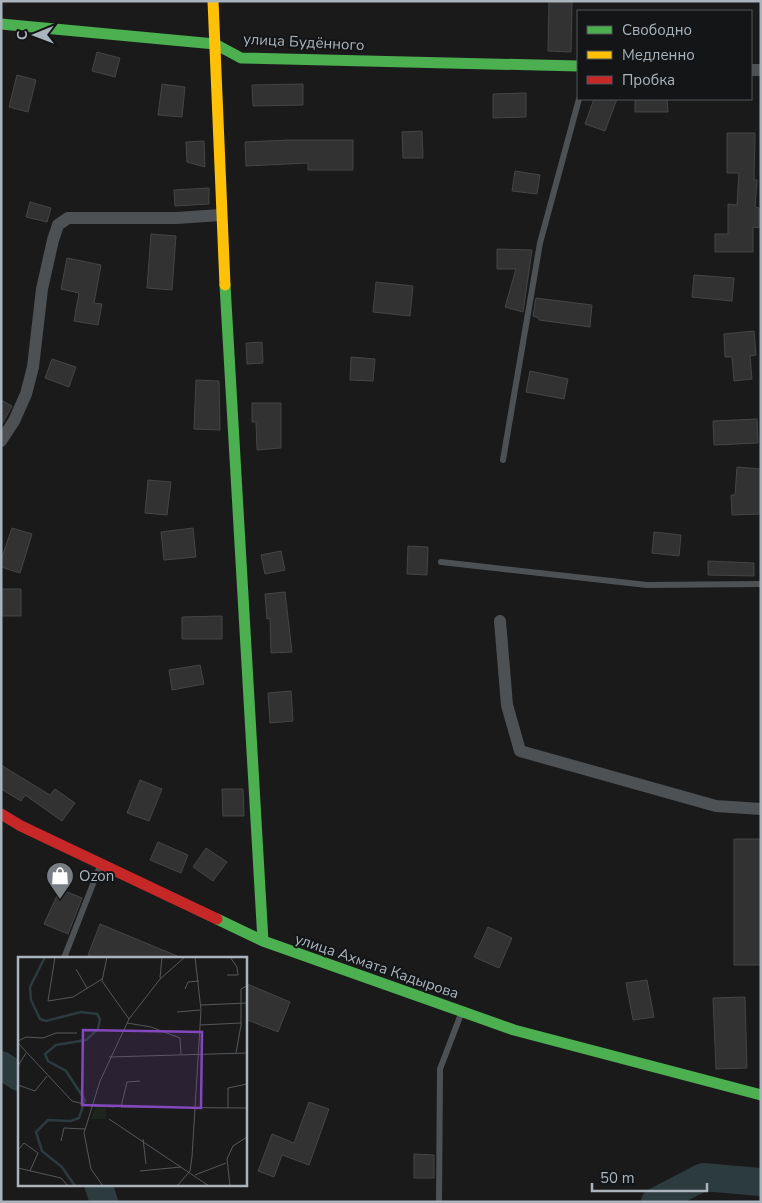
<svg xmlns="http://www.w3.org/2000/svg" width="762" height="1203" viewBox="0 0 762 1203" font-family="'Nunito Sans',sans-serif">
<rect width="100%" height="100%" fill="#1a1a1b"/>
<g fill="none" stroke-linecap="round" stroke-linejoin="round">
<path stroke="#2b3b3e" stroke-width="28" d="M1,1065L19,1077
M98,1184L104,1202
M655,1202L703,1177L761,1182"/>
</g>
<path fill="#323233" stroke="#434547" d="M549,1H572L571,52L548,51Z
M97,52L120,58L115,77L92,71Z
M17,75L36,80L28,112L9,107Z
M162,84L185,87L182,117L158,115Z
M303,84V105L253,106L252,85Z
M526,93V117L493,118V94Z
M594,99H617L605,131L585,124Z
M635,99H667L668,112H635Z
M422,131L423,158H403L402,132Z
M727,133H755L754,180H757L755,207L759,208V228L753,227V252H715V234H728V204L737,205L739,173H727Z
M288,140H353V170H308V163L246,166L245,142Z
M204,141L205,167L187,162L186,142Z
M515,171L540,175L537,194L512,191Z
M209,188V204L175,206L174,190Z
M30,202L51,208L47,222L26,217Z
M151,234L176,236L172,290L147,288Z
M497,249L532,250L523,312L505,307L516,269H497Z
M67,258L101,265L94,303L102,304L98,325L74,321L79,293L61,289Z
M694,275L734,278L732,301L692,297Z
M376,282L413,286L410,316L373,312Z
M536,298L592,305L590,327L539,320V318L533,316Z
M754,331L756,355L750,356L752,379L734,381L732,357H725L724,334Z
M262,342L263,363L247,364L246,343Z
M351,357L375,359L373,381L350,380Z
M52,359L76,367L69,387L45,378Z
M530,371L568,379L564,399L526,392Z
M196,380L219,381L220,430L194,429Z
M1,400L12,406L1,426Z
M252,403H281V448L257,450L256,422H252Z
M757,419L758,443L714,445L713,421Z
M737,467L761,469V514L732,515L731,495H735Z
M148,480L171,482L167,515L145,513Z
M12,528L32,534L20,573L1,567V560Z
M193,528L196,557L164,560L161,532Z
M654,532L681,535L679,556L652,553Z
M408,546L428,547L427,575L407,574Z
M281,551L285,570L265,574L261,555Z
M708,561L754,563V576L708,575Z
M1,589H21V616H1Z
M285,592L292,652L271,653L270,618L267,619L265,594Z
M222,616V639H182V617Z
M200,665L204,684L172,690L169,670Z
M291,691L293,721L270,723L268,693Z
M1,765L50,795L55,789L75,803L62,821L25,795L21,801L1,789Z
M140,780L162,789L149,821L127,813Z
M222,789H243L244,816H223Z
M734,839H761V965H734Z
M158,842L188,855L181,873L150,860Z
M206,848L227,862L213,881L193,867Z
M60,889L82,898L68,934L44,924Z
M100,924L182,958H96L88,955Z
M488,927L512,938L499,968L474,957Z
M647,980L654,1017L633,1020L626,983Z
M245,983L290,1002L278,1032L245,1019Z
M745,997L747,1068L716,1069L713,998Z
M309,1102L329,1109L309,1165L282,1155L274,1177L258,1171L272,1134L294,1143Z
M414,1154L434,1155V1178H414Z"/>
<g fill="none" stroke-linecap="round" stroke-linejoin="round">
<path stroke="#4e5153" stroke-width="6" d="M503,460L540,243L579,99
M441,562L647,585L761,584
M64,958L100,866
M439,1202L440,1069L461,1014"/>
<path stroke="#4e5153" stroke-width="12" d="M751,70H761
M1,441L14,421L26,394L33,367L42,289L53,240L58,225L68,218H176L221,215
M500,621L507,705L520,751L716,806L761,809"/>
<path stroke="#4caf50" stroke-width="11" d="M1,24L215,44L241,58L578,66
M225,285L263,941
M217,919L263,941L514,1030L761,1095"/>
<path stroke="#ffc107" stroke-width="11" d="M213,1L225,285"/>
<path stroke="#c62828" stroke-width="11" d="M1,814L21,826L217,919"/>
</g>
<defs>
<symbol id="shop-pin" viewBox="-11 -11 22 30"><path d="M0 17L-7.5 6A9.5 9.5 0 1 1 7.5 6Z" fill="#787e84" stroke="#141517"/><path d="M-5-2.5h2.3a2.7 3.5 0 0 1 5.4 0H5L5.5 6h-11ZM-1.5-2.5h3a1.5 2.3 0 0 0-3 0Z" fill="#fff"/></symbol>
</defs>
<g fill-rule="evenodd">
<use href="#shop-pin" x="44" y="860" width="32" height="43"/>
</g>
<g text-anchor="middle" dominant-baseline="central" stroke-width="4" stroke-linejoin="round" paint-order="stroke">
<g font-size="15" fill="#aab4bc" stroke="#141517">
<text transform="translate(304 42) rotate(3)">улица Будённого</text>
<text transform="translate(377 966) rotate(19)">улица Ахмата Кадырова</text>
</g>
<g font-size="15" fill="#aab4bc" stroke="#141517" text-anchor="start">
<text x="79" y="876">Ozon</text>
</g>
</g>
<g transform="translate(18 957)">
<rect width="229" height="229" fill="#1a1a1b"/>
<path d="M78,150H88V162H73Z" fill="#1e251e"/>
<path fill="none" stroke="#2b3b3e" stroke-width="2.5" d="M27,0L12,30L13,43L22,62L28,64L63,55L79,57L82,62L80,72L68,83L38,88L27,97L30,104L48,114L67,143L61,161L53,164L30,163L18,175L24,194L44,210L57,229"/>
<path fill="none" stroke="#54585b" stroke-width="1" d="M37,0L30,44L55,40L84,22M89,0L84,24L111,62M58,12L69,31M209,18H220L219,10L212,0M142,21L144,0M167,32L170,25L181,24M183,48L229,46M159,55L182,53M109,66L133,70L162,81L163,97M182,68L223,66M0,84L8,80L25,81L38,76H59M0,86L54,144L74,149M218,96L223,68V32L229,29M91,100L229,96M0,109L8,96M122,124L109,125L103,150L229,151M0,128L17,134L29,119M74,149L97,150M210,151V131L229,127M91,162L191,229M125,182L128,207M43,184L46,171L67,172M0,193L6,186L20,196L12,214M0,211L43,221L50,229M122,214L163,210M177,218L208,206M85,229L73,212L66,176L82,124L111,62L142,22L167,0M159,229L172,214L174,200L183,53L177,0M212,229L209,202L215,189L229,180"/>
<path fill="#8447be" fill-opacity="0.15" stroke="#8447be" stroke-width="2.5" d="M65,73L184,75L183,151L64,148Z"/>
<rect width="229" height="229" fill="none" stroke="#aab4bc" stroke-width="2.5"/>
</g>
<rect width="762" height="1203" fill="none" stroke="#aab4bc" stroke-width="5"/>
<rect x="577" y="10" width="175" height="90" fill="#141517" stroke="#505559"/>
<rect x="587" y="26" width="25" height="8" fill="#4caf50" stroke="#505559"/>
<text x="622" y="35" font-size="15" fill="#aab4bc">Свободно</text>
<rect x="587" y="51" width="25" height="8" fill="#ffc107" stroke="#505559"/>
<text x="622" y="60" font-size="15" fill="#aab4bc">Медленно</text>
<rect x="587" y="76" width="25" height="8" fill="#c62828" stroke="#505559"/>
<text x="622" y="85" font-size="15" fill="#aab4bc">Пробка</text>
<g transform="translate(35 35) rotate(269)" stroke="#141517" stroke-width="4" paint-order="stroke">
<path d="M0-4L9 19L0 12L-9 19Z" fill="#aab4bc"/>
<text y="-8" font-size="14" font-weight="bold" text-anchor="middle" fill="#aab4bc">С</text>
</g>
<path d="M592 1183v8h115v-8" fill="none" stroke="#aab4bc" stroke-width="2.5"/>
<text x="600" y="1183" font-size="15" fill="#aab4bc" stroke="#141517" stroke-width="4" paint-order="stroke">50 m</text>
</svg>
